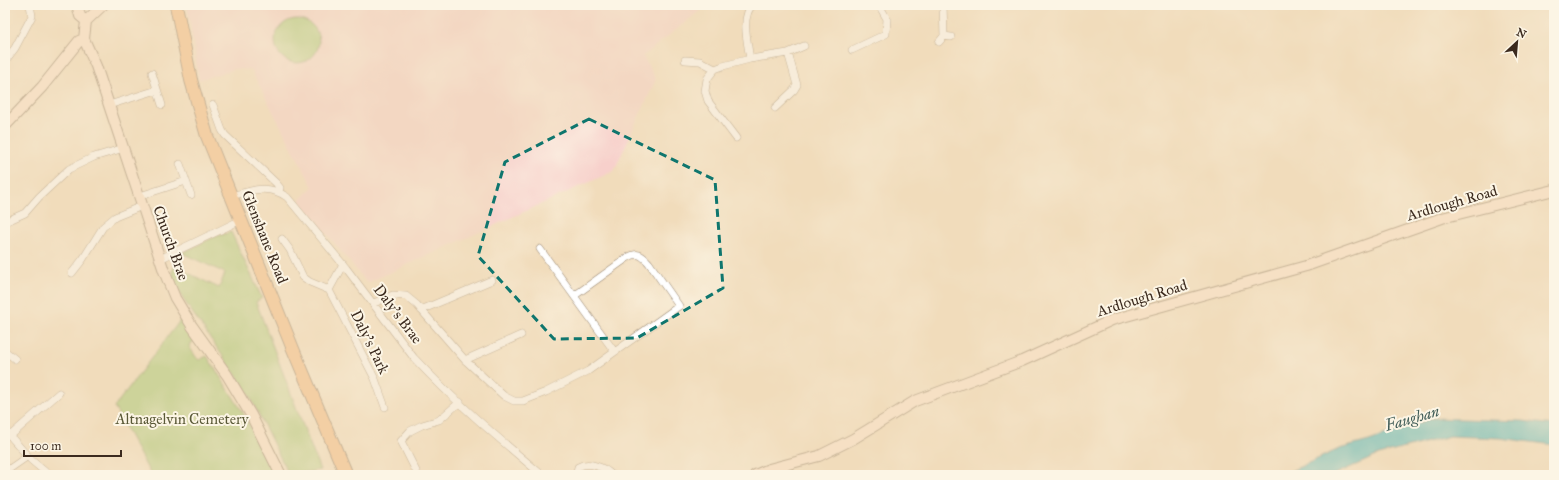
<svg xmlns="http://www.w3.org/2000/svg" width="1559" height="480" viewBox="0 0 1559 480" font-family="'IM FELL Great Primer',serif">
<rect width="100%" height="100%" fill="#fcf5e5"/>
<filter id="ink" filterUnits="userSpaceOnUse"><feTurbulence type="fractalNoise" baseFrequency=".025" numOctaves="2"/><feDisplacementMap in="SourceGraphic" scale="8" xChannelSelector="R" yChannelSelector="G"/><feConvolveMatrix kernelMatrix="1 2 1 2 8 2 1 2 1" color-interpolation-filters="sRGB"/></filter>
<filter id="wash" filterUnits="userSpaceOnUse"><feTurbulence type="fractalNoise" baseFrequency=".012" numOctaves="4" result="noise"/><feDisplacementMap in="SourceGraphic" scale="16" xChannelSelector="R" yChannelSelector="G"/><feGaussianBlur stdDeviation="0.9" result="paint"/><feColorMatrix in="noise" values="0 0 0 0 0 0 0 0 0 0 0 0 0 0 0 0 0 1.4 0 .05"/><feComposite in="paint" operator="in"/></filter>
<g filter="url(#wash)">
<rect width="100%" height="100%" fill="#f1dcbb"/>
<path fill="#f7d0cb" d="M187,5H707L643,56L656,79L614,171L367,283L299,200L313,187L251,70L235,69L199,80Z"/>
<path fill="#a2c771" stroke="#6e7848" d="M275 41a22 22 0 1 1 44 0a22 22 0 1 1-44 0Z
M231,232L262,298L256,302L320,470L289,475L247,391L183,299L173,277L172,272L174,267L176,266L179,274L186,272L219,288L225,273L182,253L214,237Z
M182,318L196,340L191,343L190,348L196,357L199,360L207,356L242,411L277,475H151L114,407Z"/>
<path fill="#49b8c0" stroke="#42716f" d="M1433,418L1523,421L1554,425V445L1500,438L1450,436L1379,455L1333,475H1282L1339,449L1369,441Z"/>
</g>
<g filter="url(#ink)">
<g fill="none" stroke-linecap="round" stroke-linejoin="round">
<defs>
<path id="street" d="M943,5L944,36
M939,42L944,36L951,37
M852,50L886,34L887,19L879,5
M750,59C748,45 740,15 753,5
M685,60L700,61L715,69
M5,61L15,48L32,16L30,5
M152,73L162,105
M109,105L157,90
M213,105L222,130L225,135L276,183L280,188L279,191
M775,108L794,90L797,85L788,53
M736,138L708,101L705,91L707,79L715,69L723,66L750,59L788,53L804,46
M180,164L191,195
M140,196L186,181
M232,196C252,190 268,184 287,197L346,268L414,358C453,400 498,438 542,475
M5,222L25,213L39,197L69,169L94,157L124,148
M282,239L290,250L303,277L310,282L329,290
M540,249L614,351
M160,259L241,220
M343,264L329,290L375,379L385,407
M72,273L83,259L103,227L115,217L142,206
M374,303L393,295L406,296L417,305L465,360L504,396L514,401H523L546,392L588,371L679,306L649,263C641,254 637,252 627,258L574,296
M421,310L492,280
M5,351L15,359
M465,360L521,335
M5,430L31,460L49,475
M10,436L59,393
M416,471L401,441L410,431L422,425L439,420L460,402
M5,472L28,456
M576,475L578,467C588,461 604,467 612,475"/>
<path id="secondary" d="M77,5L80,16L86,21
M86,21L84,39L96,66L164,271L175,298L192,326L227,375L251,415L281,475
M86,21L103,5
M5,126L42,87L79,41L84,39
M755,475L769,469L819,456L853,439L915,401L1022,361L1112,320L1306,266L1442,218L1554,190"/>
<path id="highway" d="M176,5L191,80L207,136L293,349L346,475"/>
</defs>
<use href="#street" stroke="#96836c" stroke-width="8"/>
<use href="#secondary" stroke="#96836c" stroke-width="12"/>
<use href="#highway" stroke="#96836c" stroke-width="14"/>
<use href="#street" stroke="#fff" stroke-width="7"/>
<use href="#secondary" stroke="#fce5cf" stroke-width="10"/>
<use href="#highway" stroke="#f7be87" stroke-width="12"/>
</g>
</g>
<path d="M0 0H1559V480H0ZM589,119L715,180L723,288L637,338L554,339L478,256L505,162Z" fill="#f1dcbb" fill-opacity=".55" fill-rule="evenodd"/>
<path fill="none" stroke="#0f766e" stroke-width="3" stroke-dasharray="8 5" stroke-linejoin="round" d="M589,119L715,180L723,288L637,338L554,339L478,256L505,162Z"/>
<g text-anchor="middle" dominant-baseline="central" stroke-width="4" stroke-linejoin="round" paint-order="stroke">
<g font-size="15" fill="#3b2a1e" stroke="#fcf5e5">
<text transform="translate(1452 203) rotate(-16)">Ardlough Road</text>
<text transform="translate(265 237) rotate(68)">Glenshane Road</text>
<text transform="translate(171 243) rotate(70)">Church Brae</text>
<text transform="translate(1142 298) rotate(-17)">Ardlough Road</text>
<text transform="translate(398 314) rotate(53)">Daly's Brae</text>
<text transform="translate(370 342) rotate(64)">Daly's Park</text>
</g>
<g font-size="15" fill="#5a5937" stroke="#fcf5e5">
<text x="182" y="419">Altnagelvin Cemetery</text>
</g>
<g font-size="16" font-style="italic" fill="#405c57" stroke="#fcf5e5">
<text transform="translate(1412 418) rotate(-16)">Faughan</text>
</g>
</g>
<rect width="1559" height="480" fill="none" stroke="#fcf5e5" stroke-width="20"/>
<g transform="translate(1517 42) rotate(26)" stroke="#fcf5e5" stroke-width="3" paint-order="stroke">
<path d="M0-3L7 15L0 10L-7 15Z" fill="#3b2a1e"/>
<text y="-6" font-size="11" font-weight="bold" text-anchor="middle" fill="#3b2a1e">N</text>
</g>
<path d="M24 450v6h97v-6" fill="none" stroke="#3b2a1e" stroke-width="2"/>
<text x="30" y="450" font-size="12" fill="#3b2a1e" stroke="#fcf5e5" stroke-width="3" paint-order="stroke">100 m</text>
</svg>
